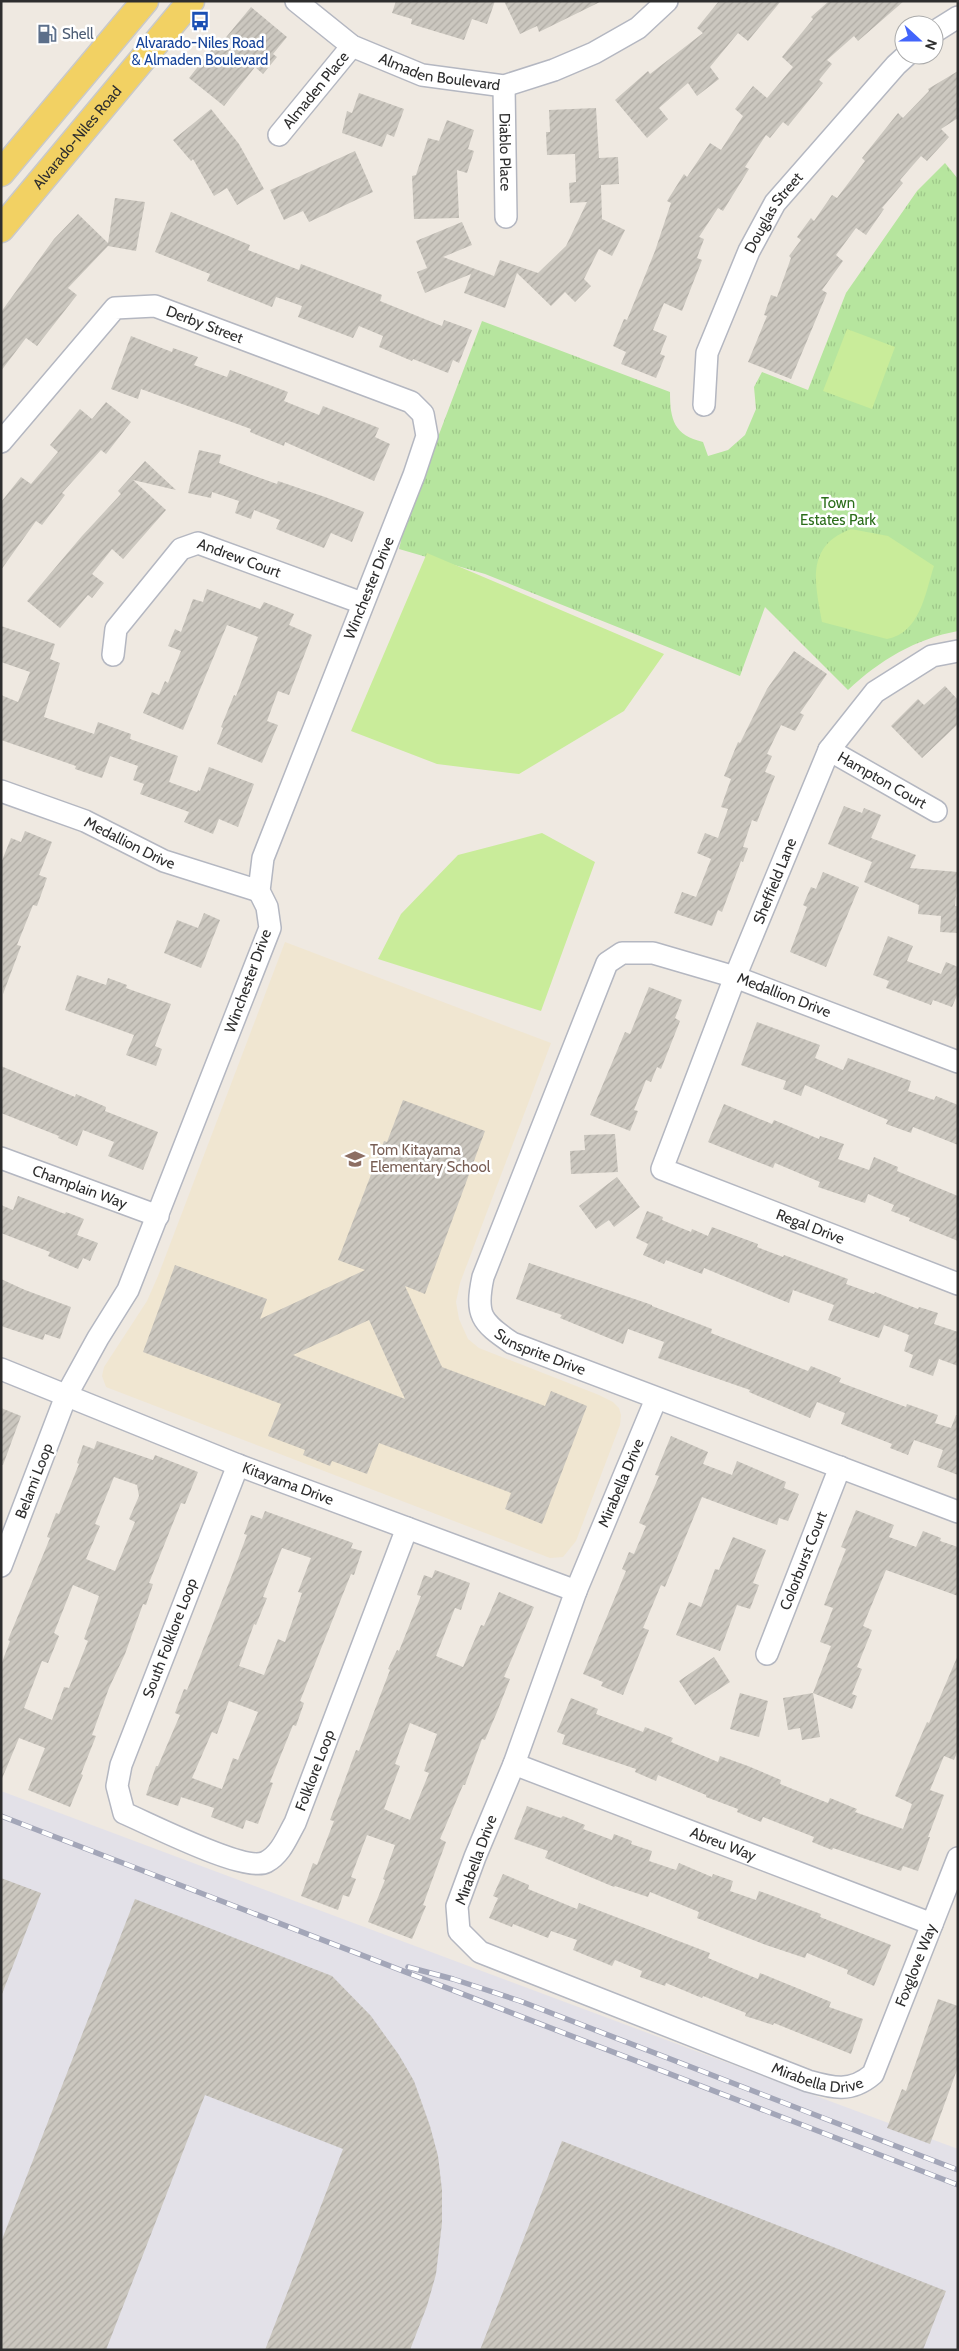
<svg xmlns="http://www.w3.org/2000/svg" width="959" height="2351" viewBox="0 0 959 2351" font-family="Cabin,sans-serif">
<defs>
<pattern id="park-tufts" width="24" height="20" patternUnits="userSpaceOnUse" patternTransform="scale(1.25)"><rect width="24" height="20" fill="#b6e59e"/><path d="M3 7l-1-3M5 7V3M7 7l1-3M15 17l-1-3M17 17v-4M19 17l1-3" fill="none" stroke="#9dc588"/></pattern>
<pattern id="building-hatch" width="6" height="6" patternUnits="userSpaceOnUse" patternTransform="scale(1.25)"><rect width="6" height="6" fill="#cbc7bf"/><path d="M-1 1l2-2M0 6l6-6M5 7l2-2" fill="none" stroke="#afaba4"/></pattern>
</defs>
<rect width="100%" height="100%" fill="#efe9e1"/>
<path fill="#e3e1e8" d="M1,1791L958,2149V2350H1Z"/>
<path fill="#f0e6d1" d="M285,942L551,1043L460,1283L456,1302L459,1319L468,1339L479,1348L599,1395L613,1402L619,1408L621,1415L620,1425L576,1541L563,1557L550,1558L106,1387L102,1376L104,1367L147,1301L158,1276Z"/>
<path fill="url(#park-tufts)" d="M945,163L958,179V631C915,639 880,660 848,690L765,607L740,676L485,574L399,549L405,524L482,321L670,392C670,420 674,435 703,442L708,456L728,450L745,435L756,409L754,387L762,372L808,390L846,293L917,191Z"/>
<path fill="#c9ec9a" d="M847,329L895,347L872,409L823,391Z
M851,529L888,536L934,566C925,594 920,633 887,639L822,622C815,583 805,546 851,529Z
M427,553L664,654L624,711L519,774L437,764L351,731Z
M542,833L595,862L541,1011L378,959L401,914L458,855Z"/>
<path fill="url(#building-hatch)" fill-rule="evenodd" d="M396,1H495L487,24L472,19L464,40L411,24L412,19L392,13Z
M504,1H602L539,32L537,26L520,34Z
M719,1H781L748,41L738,33L710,67L719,79L697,96L688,83L659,108L668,119L647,138L615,100L648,71L650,74L703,33L697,28Z
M829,1H904L858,41L854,36L827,60L832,64L819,80L823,83L788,126L783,122L770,138L766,135L745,167L749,169L723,211L718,208L699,237L704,239L697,258L702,260L682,311L664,303L653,330L667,336L660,354L665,356L656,378L621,364L626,352L613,346L624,319L627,320L655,251L671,203L667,201L684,174L687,177L710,143L721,150L743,116L735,109L753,86L767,98L793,67L782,57L813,19L811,17Z
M251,7L287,37L273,54L277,57L263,74L255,67L224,106L189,78L215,45L218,47Z
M958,71V118L941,129L949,137L927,161L921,156L900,180L903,183L882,208L884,209L866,235L856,228L836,255L843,261L822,290L827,293L791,379L748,362L767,316L764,315L771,295L777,297L791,258L789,256L801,240L797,237L811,218L814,221L832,195L837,198L865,161L862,158L898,113L903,118L929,91L928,89Z
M359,93L404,109L394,137L387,134L382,147L342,133L347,111L352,113Z
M596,108L599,158L618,157L619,184L601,185L602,219L625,230L612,256L599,249L584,279L591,286L575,302L565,292L551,306L517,273L505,308L464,293L471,274L425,293L417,272L427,268L416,241L462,222L472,245L443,257L494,276L500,260L538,273L566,246L587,202L570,203L569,183L576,182L575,154L547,155L546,132H550L549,110Z
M211,109L239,144L264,189L237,205L227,188L214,196L193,159L191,161L173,140Z
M447,120L474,130L468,149L474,151L467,173L457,170L459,218L414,219L412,176L416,175L428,138L439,141Z
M355,151L373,192L309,222L303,211L284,220L270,190Z
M115,198L145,202L136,251L108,246L68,288L77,295L37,346L26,338L1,371V312L54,239L78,214L108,243Z
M171,212L250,245L248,250L299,270L301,264L382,295L380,301L442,326L444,320L472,330L459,363L453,360L448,373L413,359L412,361L379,347L383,336L359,326L353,338L298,317L302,306L276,297L272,307L207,281L210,274L155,252Z
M131,336L172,352L173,348L198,357L194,365L227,377L230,370L288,392L284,401L319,415L323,406L379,428L375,437L390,444L374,481L285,442L284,446L250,432L251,429L141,389L138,399L111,389Z
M106,402L131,422L106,454L101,450L62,493L65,495L42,525L36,521L1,570V502L21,477L31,484L58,452L50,445L80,409L92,419Z
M199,450L221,455L219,463L277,484L278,481L325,497L364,512L352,542L331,533L324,548L276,529L280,520L254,510L251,519L235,513L239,501L212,492L211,498L188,493Z
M145,461L176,490L133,480L166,510L123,559L112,549L92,574L104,583L92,598L88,595L60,628L27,601L82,536L121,494L118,491Z
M207,589L260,609L264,602L294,614L289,625L312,635L289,695L278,691L267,721L278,725L262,763L217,744L223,728L221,727L234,695L236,696L258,637L227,625L183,730L143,713L152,692L159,695L165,681L168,683L181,651L168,646L175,629L181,632L193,599L203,602Z
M1,626L55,644L50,659L60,663L44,717L94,734L98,722L131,734L130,739L178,756L169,782L197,792L198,790L200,791L209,767L254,784L238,827L219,819L213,834L184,822L189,812L140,794L144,784L133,780L138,766L110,756L102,778L75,769L76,766L1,740V695L18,702L30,672L1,662Z
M794,651L827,674L800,713L804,715L795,731L781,725L767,754L772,756L765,772L775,776L757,822L752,820L743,847L748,848L743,862L741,861L722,912L718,910L712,926L674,913L682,892L696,897L711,859L697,853L705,833L718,838L728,809L721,807L731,779L724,776L738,742L740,743L767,689Z
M945,686L958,700V724L922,758L891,726L918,699L924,705Z
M844,806L862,813L864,808L881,815L871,838L916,855L910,868L958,872L955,906H958V933L940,932L941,916L918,914L919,905L864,882L872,862L828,844Z
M25,831L52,842L39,875L47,878L37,906L33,905L17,945L21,946L3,994L1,863L11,838L21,842Z
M823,872L859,887L826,967L790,952L807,907L803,905L811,887L816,889Z
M204,913L220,920L201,968L164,953L177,920L198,928Z
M888,936L913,946L907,961L941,974L946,962L958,967V993L952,1007L933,1000L931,1005L886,988L889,981L873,975Z
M77,975L106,985L108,978L127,985L126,988L171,1004L155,1046L162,1049L156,1066L126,1055L134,1035L65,1010Z
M649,987L682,1000L675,1018L680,1021L661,1069L657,1067L651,1082L646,1080L634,1110L638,1111L630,1131L590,1115L625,1032L630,1034Z
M757,1022L820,1045L815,1058L843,1070L848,1058L911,1081L908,1091L934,1100L936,1096L958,1105V1145L913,1127L911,1133L886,1124L888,1120L805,1085L801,1096L783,1089L786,1081L741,1065Z
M1,1066L75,1097L76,1094L106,1107L105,1111L158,1132L143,1170L108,1156L114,1142L83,1130L77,1146L58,1138L59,1136L1,1113Z
M403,1100L485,1131L425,1294L405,1286L442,1367L545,1406L551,1391L587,1406L542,1524L505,1509L511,1493L379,1443L367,1474L332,1461L330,1466L303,1455L305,1450L268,1436L281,1404L143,1352L175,1265L267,1299L260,1319L365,1270L338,1260L384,1141L387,1142ZM369,1320L405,1399L293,1355Z
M724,1104L772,1124L774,1120L819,1139L820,1136L844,1144L838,1159L869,1170L874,1157L898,1167L897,1171L958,1196V1241L909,1221L910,1218L891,1211L894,1205L868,1194L865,1203L818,1187L820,1182L775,1163L773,1168L708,1142Z
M615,1134L618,1172L571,1174L570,1151L585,1150L584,1135Z
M617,1177L640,1207L614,1227L609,1220L596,1229L579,1206Z
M18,1196L65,1214L66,1212L84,1219L77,1235L98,1243L90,1261L83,1258L78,1269L48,1256L50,1252L1,1233V1205L13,1210Z
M647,1211L663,1217L662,1220L691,1232L692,1229L708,1236L712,1227L758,1244L757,1247L783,1257L784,1255L848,1279L846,1284L874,1294L875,1292L918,1309L919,1307L938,1313L934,1324L958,1332V1366L939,1359L933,1376L909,1367L913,1355L904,1351L909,1335L884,1325L879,1338L828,1320L834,1305L793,1290L789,1303L704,1268L702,1274L666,1260L664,1264L643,1255L648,1244L636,1238Z
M529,1263L652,1305V1306L712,1329L711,1333L808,1371L811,1366L841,1378L839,1382L906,1407L907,1404L938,1415L935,1423L951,1428L956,1415H958V1475L937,1467L943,1450L914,1440L908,1455L890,1448L892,1444L841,1424L845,1413L817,1402L810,1418L749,1392L750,1390L658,1358L664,1342L628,1329L623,1344L560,1318L562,1315L516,1299Z
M1,1279L25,1290L71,1307L60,1339L45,1334L43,1340L1,1326Z
M1,1408L21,1416L3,1465H1Z
M671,1436L708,1452L703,1464L732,1475L737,1461L786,1482L784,1488L799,1494L788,1521L779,1518L777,1525L702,1497L665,1587L661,1585L643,1628L649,1630L623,1695L601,1686L603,1682L583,1674L626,1571L622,1569L629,1552L634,1554L646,1526L639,1523L659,1476L655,1475Z
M97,1441L153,1460L155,1455L198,1472L185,1504L181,1503L149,1583L153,1584L146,1605L143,1604L125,1654L109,1688L92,1735L96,1736L81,1774L83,1775L70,1807L28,1790L45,1748L19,1738L1,1781V1665L10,1641L8,1640L50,1538L47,1537L56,1513L59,1514L79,1464L77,1463L83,1445L94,1449ZM114,1477L137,1485L139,1496L129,1519L135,1522L115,1571L86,1559L100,1526L95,1524ZM73,1585L99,1596L84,1639L88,1641L69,1688L64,1687L52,1720L24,1708L42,1661L48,1663L59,1636L54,1633Z
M856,1510L894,1525L889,1537L916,1547L923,1531L941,1538L940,1541L958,1547V1596L886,1570L863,1626L872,1630L857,1667L862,1669L852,1694L857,1696L852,1709L813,1693L820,1737L802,1740L800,1728L788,1730L783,1698L813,1693L831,1646L820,1642L833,1608L824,1605L846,1549L841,1547Z
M265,1511L353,1543L351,1548L362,1551L354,1575L351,1574L300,1701L304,1703L296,1726L293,1725L270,1782L273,1783L258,1824L246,1820L243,1829L211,1817L214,1808L181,1797L178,1806L146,1795L156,1766H158L180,1715L175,1713L184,1689L187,1690L232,1575L247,1535L244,1534L251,1515L262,1519ZM282,1548L311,1558L298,1592L302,1593L285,1642L278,1639L264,1675L239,1666L254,1624L256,1625L267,1598L263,1597ZM229,1701L258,1712L238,1760L233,1758L222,1789L192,1778L212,1732L217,1734Z
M733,1537L766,1550L753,1583L759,1585L750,1609L737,1605L720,1651L676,1635L689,1602L701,1607L715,1569L719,1570Z
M435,1570L470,1583L461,1610L455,1608L436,1656L463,1667L481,1625L484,1626L499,1592L534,1607L504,1677L510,1679L497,1712L485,1740L482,1739L465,1785H463L440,1839L446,1842L423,1905L426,1906L412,1939L368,1922L385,1880L383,1879L395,1845L367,1835L351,1877L356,1879L349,1897L343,1895L338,1910L301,1896L313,1863L317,1865L334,1821L330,1820L356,1750L359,1751L390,1670L388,1669L397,1650L399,1651L421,1596L417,1595L424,1575L432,1578ZM410,1723L437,1734L424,1771L429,1773L410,1820L384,1809L400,1766L395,1764Z
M958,1655V1750L954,1760L944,1756L930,1790L944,1795L928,1837H930L918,1871L903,1866L901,1871L833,1848L832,1850L812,1842L814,1837L763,1817L761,1822L737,1812L738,1809L706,1797V1795L658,1775L656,1781L635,1772L636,1769L562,1744L565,1735L557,1732L571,1698L598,1709L596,1714L643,1732L645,1727L673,1738L671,1742L718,1762L720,1756L748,1766L781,1780L780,1784L828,1803L830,1798L857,1809L855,1812L903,1829L912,1804L895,1796L927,1722L929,1723Z
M714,1657L730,1682L695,1705L679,1681Z
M740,1693L768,1701L759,1737L730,1729Z
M527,1806L561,1818L563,1816L585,1825L583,1829L612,1840L614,1834L632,1841L631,1844L652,1851L649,1861L676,1870L679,1863L712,1877L713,1874L733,1881L730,1891L756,1900L759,1891L821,1914L820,1917L891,1945L874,1986L847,1974L848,1970L807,1953L805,1958L766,1945L697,1918L699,1912L650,1892L648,1897L615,1886L614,1887L545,1858L548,1851L514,1839Z
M503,1874L529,1885L528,1889L577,1909L579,1903L608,1914L710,1953L708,1958L758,1979L760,1973L831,2002L829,2007L863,2019L851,2054L774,2023L773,2025L745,2016L746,2013L703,1996L702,1998L666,1983L665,1986L640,1977L642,1971L615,1960L612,1966L573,1950L577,1940L551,1931L548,1938L513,1924L512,1927L489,1918L498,1898L493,1896Z
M1,1878L41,1893L2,1994L1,1993Z
M135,1899L332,1976L371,2016L399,2055L414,2081L430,2126L438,2156L442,2190V2223L436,2274L427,2306L410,2350H265L343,2149L205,2095L106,2350H1V2242Z
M938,1999L958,2006V2067L930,2144L887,2128L902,2089L906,2091Z
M562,2141L946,2291L923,2350H480Z"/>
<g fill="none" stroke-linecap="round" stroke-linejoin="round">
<defs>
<g id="minor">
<path id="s1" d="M296,1L352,46L422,75L504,86L554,70L594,53L638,28L667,1"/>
<path d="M934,32L958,17"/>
<path id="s2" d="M504,86L506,217"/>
<path id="s3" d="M279,135L352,46"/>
<path id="s4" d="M704,405L707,353L749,251L775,203L896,65L907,55"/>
<path id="s5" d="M1,442L115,308L155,306L411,402L423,414L427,436L414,475L263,858L259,891L267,907L270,928L128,1290L98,1338L66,1396L1,1566"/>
<path id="s6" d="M958,651L932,656L875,692L829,750L735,977L662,1169L958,1284"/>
<path id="s7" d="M113,655L116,629L181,549L198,543L362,603"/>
<path id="s8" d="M829,750L936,811"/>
<path id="s9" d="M1,791L85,821L164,861L259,891"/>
<path id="s10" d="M958,1062L735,977L653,953H622L607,963L483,1277C475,1315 481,1322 512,1343L958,1512"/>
<path id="s11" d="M1,1158L158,1216"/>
<path id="s12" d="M1,1369L238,1465L576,1591"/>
<path id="s13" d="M656,1399L576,1591L514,1764L475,1857L457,1906L459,1931L480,1952L808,2081C833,2088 851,2093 873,2074L958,1858"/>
<path id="s14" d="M238,1465L121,1765L117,1786L124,1813C148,1823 245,1873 266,1862C281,1854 287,1837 295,1823L407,1528"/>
<path id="s15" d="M767,1654L840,1467"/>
<path id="s16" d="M514,1764L932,1924"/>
</g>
<g id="major">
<path d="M1,173L145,1"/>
<path id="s17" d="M1,229L191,1"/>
</g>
</defs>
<use href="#minor" stroke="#b4b7c1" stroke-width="24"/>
<use href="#major" stroke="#c9c9c9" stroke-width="29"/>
<use href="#minor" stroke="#fff" stroke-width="21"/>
<use href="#major" stroke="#f2d163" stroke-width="26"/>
<defs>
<path id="rail" d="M1,1816L958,2185
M408,1967L453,1979L520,2001L958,2170"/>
</defs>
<use href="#rail" stroke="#a3a6b8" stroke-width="5.5"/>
<use href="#rail" stroke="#fff" stroke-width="4" stroke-dasharray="11" stroke-linecap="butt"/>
</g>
<defs>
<symbol id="bus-bare" viewBox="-9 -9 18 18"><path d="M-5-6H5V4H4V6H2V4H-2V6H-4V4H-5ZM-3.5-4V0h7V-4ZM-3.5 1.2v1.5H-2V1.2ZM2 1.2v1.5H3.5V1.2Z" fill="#1a4fb4" stroke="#fff" stroke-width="2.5" paint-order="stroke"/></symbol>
<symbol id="fuel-bare" viewBox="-9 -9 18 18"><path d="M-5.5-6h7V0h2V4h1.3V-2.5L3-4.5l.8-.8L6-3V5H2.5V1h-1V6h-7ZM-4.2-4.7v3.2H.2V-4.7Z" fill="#5c6f8a" stroke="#fff" stroke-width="2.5" paint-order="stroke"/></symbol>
<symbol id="school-bare" viewBox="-9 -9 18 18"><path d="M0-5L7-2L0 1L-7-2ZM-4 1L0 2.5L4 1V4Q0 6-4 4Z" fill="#8d6e63" stroke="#fff" stroke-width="2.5" paint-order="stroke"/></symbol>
</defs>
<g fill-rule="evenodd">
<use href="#bus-bare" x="186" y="7" width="28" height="28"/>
<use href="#fuel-bare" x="33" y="20" width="28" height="28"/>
<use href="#school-bare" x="341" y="1145" width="28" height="28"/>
</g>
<g text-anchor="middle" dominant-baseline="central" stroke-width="5" stroke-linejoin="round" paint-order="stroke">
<g font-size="15" fill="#4e5e75" stroke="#fff" text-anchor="start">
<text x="62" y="34">Shell</text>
</g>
<g font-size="15" fill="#164399" stroke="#fff">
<text x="200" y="43">Alvarado-Niles Road<tspan x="200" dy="17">&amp; Almaden Boulevard</tspan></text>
</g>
<g font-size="15" fill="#2e2e2e" stroke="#fff">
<text stroke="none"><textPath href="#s1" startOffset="164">Almaden Boulevard</textPath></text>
<text stroke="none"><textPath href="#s3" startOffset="58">Almaden Place</textPath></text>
<text stroke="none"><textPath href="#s17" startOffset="119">Alvarado-Niles Road</textPath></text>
<text stroke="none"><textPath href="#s2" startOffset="66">Diablo Place</textPath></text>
<text stroke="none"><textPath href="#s4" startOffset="208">Douglas Street</textPath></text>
<text stroke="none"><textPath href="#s5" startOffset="269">Derby Street</textPath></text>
<text stroke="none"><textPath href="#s7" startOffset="191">Andrew Court</textPath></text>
<text transform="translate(369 588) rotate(-68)">Winchester Drive</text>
<text stroke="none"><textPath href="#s8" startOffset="61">Hampton Court</textPath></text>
<text stroke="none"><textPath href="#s9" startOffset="139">Medallion Drive</textPath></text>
<text transform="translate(775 881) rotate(-68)">Sheffield Lane</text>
<text transform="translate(248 981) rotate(-70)">Winchester Drive</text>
<text transform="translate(784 995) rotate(21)">Medallion Drive</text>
<text stroke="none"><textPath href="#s11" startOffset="84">Champlain Way</textPath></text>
<text stroke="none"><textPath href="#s6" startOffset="778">Regal Drive</textPath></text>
<text stroke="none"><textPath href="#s10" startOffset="820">Sunsprite Drive</textPath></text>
<text transform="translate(34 1481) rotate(-69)">Belami Loop</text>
<text transform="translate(621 1483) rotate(-67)">Mirabella Drive</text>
<text stroke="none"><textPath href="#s12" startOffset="309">Kitayama Drive</textPath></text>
<text stroke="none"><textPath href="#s15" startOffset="100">Colorburst Court</textPath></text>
<text transform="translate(170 1638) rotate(-69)">South Folklore Loop</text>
<text stroke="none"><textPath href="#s14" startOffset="629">Folklore Loop</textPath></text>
<text stroke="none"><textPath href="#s16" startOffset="224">Abreu Way</textPath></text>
<text transform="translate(476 1860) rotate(-70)">Mirabella Drive</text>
<text stroke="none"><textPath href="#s13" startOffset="1138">Foxglove Way</textPath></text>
<text stroke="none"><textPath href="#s13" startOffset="961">Mirabella Drive</textPath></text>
</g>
<g font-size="15" fill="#2c6e1b" stroke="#fff">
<text x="838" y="503">Town<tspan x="838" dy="17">Estates Park</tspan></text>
</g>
<g font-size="15" fill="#785e54" stroke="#fff" text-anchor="start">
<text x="370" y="1150">Tom Kitayama<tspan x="370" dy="17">Elementary School</tspan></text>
</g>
</g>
<rect width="959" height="2351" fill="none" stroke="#2e2e2e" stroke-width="5"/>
<g transform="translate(919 40) rotate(111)"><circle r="24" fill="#ffffff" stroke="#ababab"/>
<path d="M0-4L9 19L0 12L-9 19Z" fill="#4264fb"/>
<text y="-8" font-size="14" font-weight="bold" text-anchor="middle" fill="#2e2e2e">N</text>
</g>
</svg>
